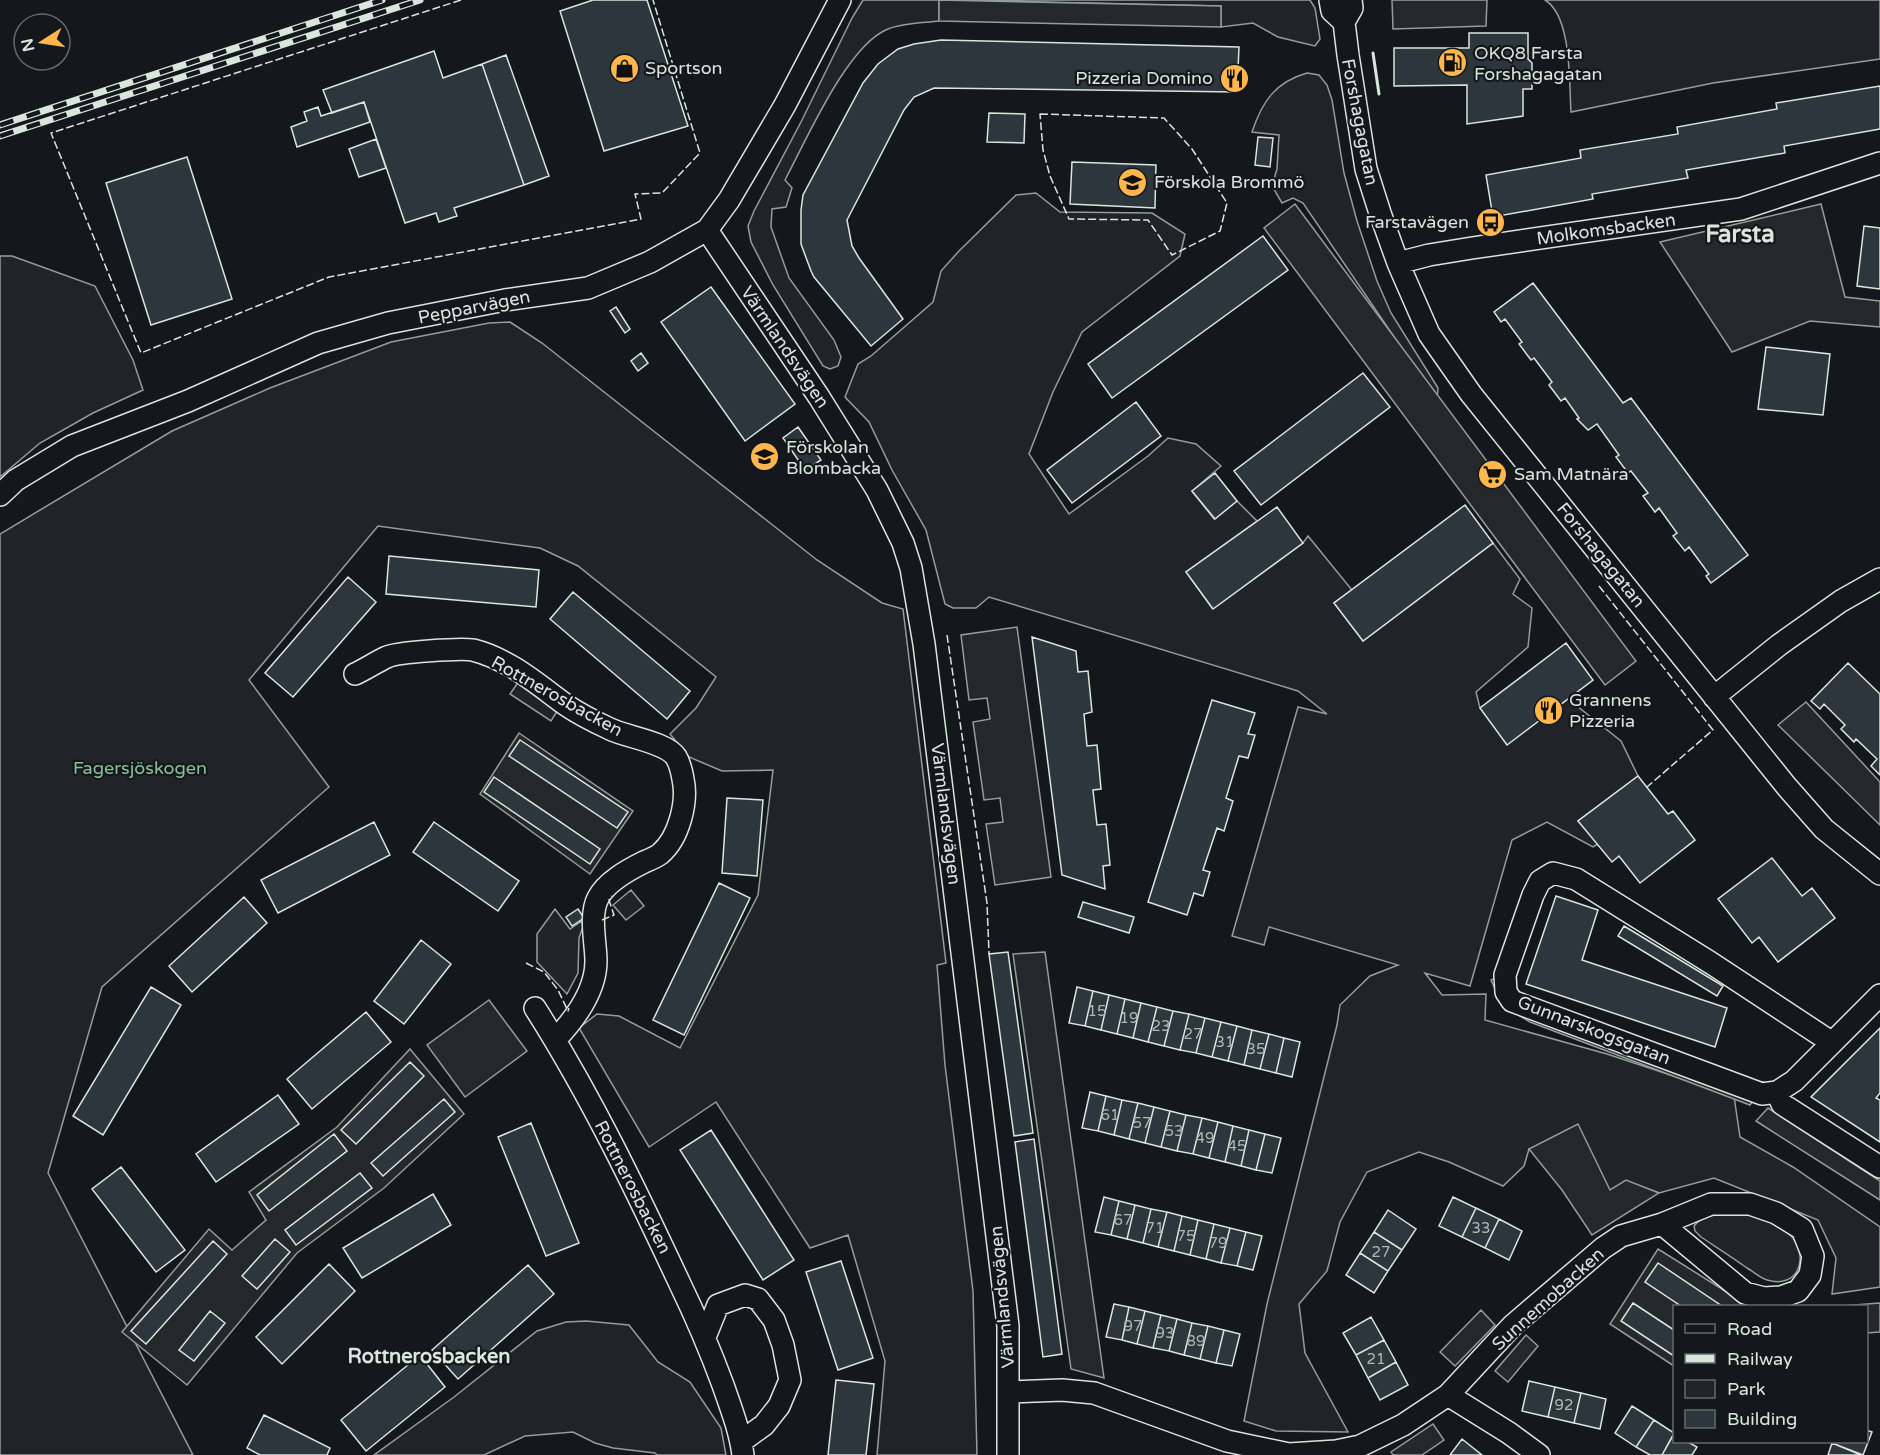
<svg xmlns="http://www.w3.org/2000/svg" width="1880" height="1455" viewBox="0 0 1880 1455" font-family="'Varela Round',sans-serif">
<rect width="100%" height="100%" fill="#14181c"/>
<path fill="#202428" stroke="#939e99" stroke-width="1.5" d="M863,0H939V21C922,23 903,23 888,29C847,45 806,141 785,180L792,188L786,207L772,209L771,227L789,278L834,340L841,357L838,366L830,369L823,366L773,285L751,242L748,226L754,211L801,122L852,18Z
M947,0H1310L1315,8L1320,39L1315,46L1278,37L1253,23L1221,27V6Z
M1545,0H1880V59L1713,83L1571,112C1569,83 1572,16 1545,0Z
M1307,73L1319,75L1327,85L1332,100L1344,173L1357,221L1377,281L1391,313L1438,388L1437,400L1303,203L1293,198L1282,203L1272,186L1277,169L1279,135L1252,132C1262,102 1275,82 1307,73Z
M1036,193L1060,212L1152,213L1185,234L1180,256L1082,332L1053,392L1029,454L1069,514L1148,456L1168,438L1196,444L1221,466L1192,491L1214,519L1237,501L1257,521L1186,572L1212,608L1303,543L1308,536L1352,590L1334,603L1363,641L1493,543L1520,579L1513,594L1532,608L1528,647L1476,692L1480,708L1507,744L1568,699L1621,741L1638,776L1578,821L1598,844L1593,847L1547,822L1512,840L1470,986L1425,973L1442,995L1486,994L1485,1020L1607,1054L1734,1096L1740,1137L1793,1167L1880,1227V1287L1832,1294L1836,1258L1818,1220L1714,1178L1659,1193L1626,1181L1610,1191L1529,1149L1524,1166L1503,1186L1449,1162L1419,1152L1367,1172L1340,1222L1327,1271L1299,1304L1305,1353L1348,1432L1276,1431L1244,1421L1267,1304L1337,1025L1340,1005L1370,976L1398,965L1269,927L1264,945L1232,936L1298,707L1327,714L1298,691L989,597L976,608H953L945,604L926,530L892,470L869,422L845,397L858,364L871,356L933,302L941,271L959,251L1016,195Z
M0,256H12L95,286L133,360L143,390L93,413L40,443L0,477Z
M510,322L542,343L817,560L882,603L903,609L946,963L937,965L945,1065L973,1291L977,1455H877L885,1361L848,1235L810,1248L716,1102L649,1147L579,1028L597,1014L619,1016L680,1048L758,895L773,770L722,771L689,757L670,734L696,708L716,677L578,566L540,548L378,526L249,680L329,787L102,987L48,1173L193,1455H0V534L172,431L270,388L391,342L489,323Z
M521,678L561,705L551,721L510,694Z
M631,890L644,906L626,920L613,905Z
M555,909L570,929L582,921L583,927L579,938L578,973L567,994L537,962V934Z
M1744,1213C1761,1218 1781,1223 1793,1238C1809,1260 1797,1289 1767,1280C1760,1278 1754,1272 1747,1268C1732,1257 1716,1247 1701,1237L1695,1231L1694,1226C1704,1212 1728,1214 1744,1213Z
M586,1321L629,1325L658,1362L690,1382L721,1428L726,1455H657L655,1453L613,1448L595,1443L573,1432L525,1436L484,1455H374L454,1397L537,1331L566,1322Z"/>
<path fill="#24282b" stroke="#939e99" stroke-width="1.5" d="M939,0L1221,6V27L939,21Z
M1392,0H1487L1486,26L1393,29Z
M1295,204L1636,661L1605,685L1264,228Z
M1821,204L1845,297L1880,301V327L1810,321L1732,352L1660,242Z
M1017,627L1051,877L995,885L986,824L1003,822L1000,798L984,800L973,722L990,719L987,698L969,700L961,635Z
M1806,702L1880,782V825L1778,725Z
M519,733L633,811L590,874L480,794Z
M1045,952L1104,1378L1071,1369L1013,954Z
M1499,976L1508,1004L1756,1096L1750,1105L1530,1022L1503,1006L1491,980Z
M489,1000L527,1051L465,1097L427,1045Z
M410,1049L464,1114L384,1188L297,1253L187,1385L122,1332L209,1229L232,1250L266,1220L249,1192L337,1127Z
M1768,1108L1880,1181V1200L1756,1121Z
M1578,1124L1610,1190L1626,1180L1659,1193L1592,1235L1562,1190L1529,1149Z
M1658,1249L1749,1306H1674V1366L1610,1324Z
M1880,1303V1332L1867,1333L1866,1306H1841Z
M1481,1310L1495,1325L1455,1366L1440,1352Z
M1526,1335L1538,1346L1508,1382L1495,1371Z
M1433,1424L1444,1440L1422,1455H1393L1391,1452Z"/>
<path fill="#2c363c" stroke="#d8e6dc" stroke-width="1.5" d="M593,0H647L688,126L604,151L560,11Z
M1469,33H1528V59L1532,63V89H1523V116L1467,124V85L1394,86V48H1469Z
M941,40L1239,47L1237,92L934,88L914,97L904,110L847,220L852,246L859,258L903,319L871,346L814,277L811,271L801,244V210L803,195L863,83L878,64L898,49L914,44Z
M434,51L443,78L482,64L524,185L454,208L457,216L439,222L436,213L405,223L364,102L332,113L323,90Z
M506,55L549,176L524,185L482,64Z
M1880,86V129L1784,146L1785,153L1686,170L1688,178L1592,194L1593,199L1493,217L1486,175L1581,158L1580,150L1678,134L1677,127L1777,109L1776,103Z
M364,102L370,122L297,147L291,127L307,121L304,112L318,107L321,116Z
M989,113L1025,114L1024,143L987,142Z
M1258,137L1273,138L1270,167L1255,165Z
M376,139L386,168L359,177L349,149Z
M187,157L232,299L151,325L106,183Z
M1072,162L1156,165L1155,208L1070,204Z
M1864,226L1880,228V289L1857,286Z
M1263,236L1288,270L1112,398L1088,364Z
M1533,283L1623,403L1631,398L1748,555L1711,583L1706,576L1709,574L1689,547L1685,551L1673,536L1677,533L1659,508L1655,512L1643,496L1648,493L1631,471L1628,473L1616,457L1619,455L1597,424L1588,430L1577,419L1579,418L1565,398L1561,401L1549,385L1552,382L1534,358L1531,360L1519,344L1522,342L1505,319L1501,322L1494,312Z
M711,287L795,404L745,441L661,322Z
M616,307L630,329L625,333L610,311Z
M1766,347L1830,354L1823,415L1758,409Z
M641,353L648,363L638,371L631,361Z
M1363,373L1390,407L1261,505L1234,471Z
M1136,402L1161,436L1072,503L1047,470Z
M798,427L821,460L805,470L783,438Z
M1215,473L1237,501L1215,519L1192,491Z
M1465,505L1493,543L1363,641L1334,603Z
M1277,507L1303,543L1213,609L1186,572Z
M389,556L539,570L536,607L386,594Z
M348,577L376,602L293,697L265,673Z
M573,592L690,691L667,719L550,619Z
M1032,637L1076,651L1078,672L1088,671L1092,712L1084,714L1087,746L1097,745L1101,789L1093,790L1097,825L1106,824L1110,865L1103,866L1105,889L1062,875Z
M1566,643L1593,680L1507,745L1480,708Z
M1848,663L1880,694V775L1871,766L1877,759L1856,739L1854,742L1841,729L1845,725L1824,704L1820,709L1811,701Z
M1212,700L1255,713L1248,734L1255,735L1248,758L1239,756L1226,798L1233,801L1224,831L1217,828L1203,870L1210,872L1203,896L1194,893L1187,915L1148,902Z
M520,740L628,812L617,828L509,756Z
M1638,776L1668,814L1673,811L1695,840L1640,883L1619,856L1612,862L1578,821Z
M494,777L600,849L590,864L484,792Z
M727,798L763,800L757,876L722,873Z
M374,822L390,855L278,913L261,880Z
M434,822L519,881L498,911L413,852Z
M1772,858L1802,896L1812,888L1835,918L1778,962L1759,937L1752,943L1718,899Z
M719,883L750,898L684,1035L653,1020Z
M1556,896L1598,910L1582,960L1727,1008L1715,1047L1526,984Z
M244,897L267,923L192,992L169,966Z
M1083,902L1134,917L1129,933L1078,917Z
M578,909L584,918L572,926L566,917Z
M1624,926L1723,986L1717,996L1618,936Z
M421,940L451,964L404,1024L374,1001Z
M1008,952L1033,1133L1014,1136L989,954Z
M151,987L181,1005L103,1135L73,1116Z
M1077,987L1093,991L1085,1026L1069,1023Z
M1093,991L1109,995L1101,1030L1085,1026Z
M1109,995L1125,999L1117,1034L1101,1030Z
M1125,999L1141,1003L1133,1038L1117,1034Z
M1141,1003L1157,1007L1148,1042L1133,1038Z
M1157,1007L1173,1011L1164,1046L1148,1042Z
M1173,1011L1189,1014L1180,1050L1164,1046Z
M366,1012L391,1042L312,1109L287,1079Z
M1189,1014L1205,1018L1196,1053L1180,1050Z
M1205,1018L1221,1022L1212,1057L1196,1053Z
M1221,1022L1237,1026L1228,1061L1212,1057Z
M1237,1026L1252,1030L1244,1065L1228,1061Z
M1880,1028V1093L1876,1098L1880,1100V1142L1811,1097Z
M1252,1030L1269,1034L1260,1069L1244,1065Z
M1269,1034L1284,1038L1276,1073L1260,1069Z
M1284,1038L1300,1042L1292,1077L1276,1073Z
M410,1062L424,1076L356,1144L341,1130Z
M1090,1092L1106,1096L1098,1131L1082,1128Z
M278,1095L299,1124L216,1182L196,1154Z
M1106,1096L1122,1100L1114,1135L1098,1131Z
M444,1099L455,1112L383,1176L371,1163Z
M1122,1100L1138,1103L1129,1139L1114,1135Z
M1138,1103L1154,1107L1145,1143L1129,1139Z
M1154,1107L1170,1111L1161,1147L1145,1143Z
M1170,1111L1186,1115L1177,1151L1161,1147Z
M1186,1115L1202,1118L1193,1154L1177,1151Z
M1202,1118L1218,1122L1209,1158L1193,1154Z
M1218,1122L1233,1126L1225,1162L1209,1158Z
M531,1123L579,1243L546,1256L498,1137Z
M1233,1126L1249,1130L1241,1166L1225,1162Z
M711,1130L794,1260L763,1280L680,1150Z
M1249,1130L1265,1134L1256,1170L1241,1166Z
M334,1134L347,1151L269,1211L257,1195Z
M1265,1134L1281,1138L1272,1173L1256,1170Z
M1034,1139L1062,1354L1043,1357L1015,1142Z
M121,1167L185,1250L156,1272L92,1189Z
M360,1173L372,1188L296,1245L285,1230Z
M433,1194L451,1225L362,1278L343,1248Z
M1104,1197L1119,1201L1111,1235L1095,1232Z
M1453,1197L1476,1208L1462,1237L1439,1226Z
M1119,1201L1135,1205L1127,1239L1111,1235Z
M1135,1205L1151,1209L1143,1243L1127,1239Z
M1476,1208L1499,1219L1485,1248L1462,1237Z
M1151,1209L1167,1212L1158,1247L1143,1243Z
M1388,1210L1416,1229L1402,1250L1374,1232Z
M1167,1212L1182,1216L1174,1251L1158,1247Z
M1182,1216L1198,1220L1190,1255L1174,1251Z
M1499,1219L1522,1231L1509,1260L1485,1248Z
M1198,1220L1214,1224L1206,1259L1190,1255Z
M1214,1224L1230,1228L1221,1263L1206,1259Z
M1230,1228L1246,1232L1237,1266L1221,1263Z
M1246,1232L1262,1236L1253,1270L1237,1266Z
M1374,1232L1402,1250L1388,1271L1360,1253Z
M275,1239L290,1252L257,1289L242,1276Z
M213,1241L227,1254L146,1344L131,1331Z
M1360,1253L1388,1271L1374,1293L1346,1275Z
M841,1261L873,1358L838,1370L806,1272Z
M1658,1263L1722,1306H1681L1645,1282Z
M329,1264L355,1291L282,1364L256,1337Z
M528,1265L554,1294L458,1379L432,1350Z
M1633,1303L1674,1330V1356L1621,1321Z
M1114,1304L1129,1307L1122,1340L1106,1337Z
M1129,1307L1145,1311L1137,1344L1122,1340Z
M210,1311L225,1323L194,1361L179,1350Z
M1145,1311L1161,1315L1153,1348L1137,1344Z
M1161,1315L1177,1319L1169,1351L1153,1348Z
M1371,1317L1384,1340L1356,1355L1343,1333Z
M1177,1319L1192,1323L1184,1355L1169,1351Z
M1192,1323L1208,1326L1200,1359L1184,1355Z
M1208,1326L1224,1330L1216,1363L1200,1359Z
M1224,1330L1240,1334L1232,1366L1216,1363Z
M1384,1340L1396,1362L1368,1378L1356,1355Z
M420,1355L445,1387L366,1451L341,1420Z
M1396,1362L1408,1385L1380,1400L1368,1378Z
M836,1380L874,1384L866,1455H828Z
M1529,1381L1555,1387L1548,1417L1522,1411Z
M1555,1387L1581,1393L1574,1423L1548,1417Z
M1581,1393L1606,1399L1600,1429L1574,1423Z
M1632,1406L1654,1420L1636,1447L1615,1433Z
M264,1415L330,1448L327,1455H260L247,1448Z
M1654,1420L1674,1433L1662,1455H1650L1636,1447Z
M1866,1430L1872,1432L1863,1455L1832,1443L1833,1442H1866Z
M1674,1434V1442H1688L1697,1447L1692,1455H1662Z
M1462,1439L1482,1455H1450Z
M1832,1443L1861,1455H1828Z"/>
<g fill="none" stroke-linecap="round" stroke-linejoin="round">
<defs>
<path id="minor" d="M1330,0L1332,11L1344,22
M1351,0L1352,8L1344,22L1348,55L1366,169L1380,213L1398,263L1429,334L1471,394L1787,787L1824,829L1880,874
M707,230L819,397L877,490L903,543L911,568L924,644L1008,1326V1455
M1398,263L1429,255L1472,248L1741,209L1880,163
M0,495L16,480L72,446L188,401L318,343L388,323L505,300L588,288L650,262L707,230L729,200L785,105L840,0
M355,674C366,669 376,662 387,657C397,652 461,648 473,650C509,659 537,684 566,705C579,714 595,722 610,729C626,737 666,742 676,757C679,762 682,773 683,779C688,802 679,838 660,854C656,857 649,860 644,862C628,870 606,882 598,898C589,915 596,944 596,961C596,991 575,1019 555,1040
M1714,697L1779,645L1841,601L1880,579
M535,1008C591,1096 636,1190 680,1284C696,1317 710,1350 723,1385C731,1408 740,1431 743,1455
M1831,1042L1711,963L1576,879L1553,873L1540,881L1533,895L1505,975L1506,992L1512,1001L1762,1094L1777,1092L1794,1081L1880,995
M1777,1092L1782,1104L1880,1167
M705,1337L718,1305L745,1295L758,1299L774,1320L783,1345L790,1380L779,1406L764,1425L742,1441
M1010,1392L1062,1390L1094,1393L1227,1441L1289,1454L1336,1451L1360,1446L1403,1425L1448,1395L1513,1325L1603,1248L1621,1236L1662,1224L1711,1204H1750L1776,1213L1802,1229L1813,1256L1810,1275L1798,1291L1781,1297L1764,1298L1745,1293L1662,1224
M1448,1395L1509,1433L1539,1455"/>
</defs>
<use href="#minor" stroke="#d8e6dc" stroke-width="24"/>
<use href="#minor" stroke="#14181c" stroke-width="21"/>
<defs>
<path id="rail" d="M0,125L382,0
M0,136L420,0"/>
</defs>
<use href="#rail" stroke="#d8e6dc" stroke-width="7"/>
<use href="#rail" stroke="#14181c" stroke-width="4.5" stroke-dasharray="14" stroke-linecap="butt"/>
<path stroke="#d8e6dc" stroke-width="1.5" stroke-dasharray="8 3" stroke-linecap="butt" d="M461,0L51,133L141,353L329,277L641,219L635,194L662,193L700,153L653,0
M1040,114L1164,118L1192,149L1227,203L1220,231L1172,255L1148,220L1069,219L1050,176L1043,150Z
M1599,586L1713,730L1647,787
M947,635L987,903L989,954
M602,920L614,915L609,900L612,896
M526,963L544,972L558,990L568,1011L569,1008"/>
<path stroke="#d8e6dc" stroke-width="3" d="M1373,53L1379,94"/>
</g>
<defs>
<symbol id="fuel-disc" viewBox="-11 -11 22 22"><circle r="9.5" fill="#ffb74d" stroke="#14181c"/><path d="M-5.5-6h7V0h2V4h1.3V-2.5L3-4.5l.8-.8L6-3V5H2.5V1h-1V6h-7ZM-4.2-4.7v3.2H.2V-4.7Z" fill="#111"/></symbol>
<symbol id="shop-disc" viewBox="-11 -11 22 22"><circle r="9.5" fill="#ffb74d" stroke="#14181c"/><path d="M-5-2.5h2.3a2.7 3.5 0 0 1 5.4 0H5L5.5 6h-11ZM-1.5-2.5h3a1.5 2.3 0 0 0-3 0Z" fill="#111"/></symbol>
<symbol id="restaurant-disc" viewBox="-11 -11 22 22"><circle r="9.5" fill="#ffb74d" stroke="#14181c"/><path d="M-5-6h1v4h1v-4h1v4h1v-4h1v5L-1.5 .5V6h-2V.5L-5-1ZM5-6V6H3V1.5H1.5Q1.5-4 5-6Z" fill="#111"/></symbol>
<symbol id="school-disc" viewBox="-11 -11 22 22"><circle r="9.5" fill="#ffb74d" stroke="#14181c"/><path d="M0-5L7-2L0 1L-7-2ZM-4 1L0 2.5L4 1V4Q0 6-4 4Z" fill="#111"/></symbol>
<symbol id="bus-disc" viewBox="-11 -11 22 22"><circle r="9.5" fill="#ffb74d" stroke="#14181c"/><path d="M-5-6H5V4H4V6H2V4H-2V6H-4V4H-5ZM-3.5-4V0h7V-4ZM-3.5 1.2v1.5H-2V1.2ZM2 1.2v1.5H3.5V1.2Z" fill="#111"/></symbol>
<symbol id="supermarket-disc" viewBox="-11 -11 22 22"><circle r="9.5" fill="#ffb74d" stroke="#14181c"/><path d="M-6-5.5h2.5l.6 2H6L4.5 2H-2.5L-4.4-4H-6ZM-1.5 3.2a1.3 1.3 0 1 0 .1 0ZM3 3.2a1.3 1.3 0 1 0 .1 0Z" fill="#111"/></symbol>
</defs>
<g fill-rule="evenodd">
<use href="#fuel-disc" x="1436" y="46" width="33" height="33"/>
<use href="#shop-disc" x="608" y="52" width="33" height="33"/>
<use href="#restaurant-disc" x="1218" y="62" width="33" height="33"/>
<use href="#school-disc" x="1116" y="166" width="33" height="33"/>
<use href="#bus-disc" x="1474" y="206" width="33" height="33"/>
<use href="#school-disc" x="748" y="440" width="33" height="33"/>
<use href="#supermarket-disc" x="1476" y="458" width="33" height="33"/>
<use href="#restaurant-disc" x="1532" y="694" width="33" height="33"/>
</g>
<g text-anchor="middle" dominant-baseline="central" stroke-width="4.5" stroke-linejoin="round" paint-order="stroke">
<g font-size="15" fill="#adbab4">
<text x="1097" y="1011">15</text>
<text x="1129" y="1018">19</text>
<text x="1161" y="1026">23</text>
<text x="1193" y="1034">27</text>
<text x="1225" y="1042">31</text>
<text x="1256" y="1049">35</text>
<text x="1110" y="1115">61</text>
<text x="1142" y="1123">57</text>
<text x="1174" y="1131">53</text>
<text x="1205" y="1138">49</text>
<text x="1237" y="1146">45</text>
<text x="1123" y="1220">67</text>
<text x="1155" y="1228">71</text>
<text x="1481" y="1228">33</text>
<text x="1186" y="1236">75</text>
<text x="1218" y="1243">79</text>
<text x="1381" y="1252">27</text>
<text x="1133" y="1326">97</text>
<text x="1165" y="1333">93</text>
<text x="1196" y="1341">89</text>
<text x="1376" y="1359">21</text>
<text x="1564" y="1405">92</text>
</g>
<g font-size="18" fill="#d8e6dc" stroke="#14181c" text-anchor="start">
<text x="1474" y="53">OKQ8 Farsta<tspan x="1474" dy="21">Forshagagatan</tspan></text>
<text x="645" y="68">Sportson</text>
<text x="1213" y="78" text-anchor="end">Pizzeria Domino</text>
<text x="1154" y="182">Förskola Brommö</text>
<text x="1469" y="222" text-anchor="end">Farstavägen</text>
<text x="786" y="447">Förskolan<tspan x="786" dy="21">Blombacka</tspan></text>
<text x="1514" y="474">Sam Matnära</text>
<text x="1569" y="700">Grannens<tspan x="1569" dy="21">Pizzeria</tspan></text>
</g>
<g font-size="18" fill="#d8e6dc" stroke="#14181c">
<text transform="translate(1360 122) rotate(79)">Forshagagatan</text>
<text transform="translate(1606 229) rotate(-8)">Molkomsbacken</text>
<text transform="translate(474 307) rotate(-11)">Pepparvägen</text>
<text transform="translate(785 347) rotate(56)">Värmlandsvägen</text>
<text transform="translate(1601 555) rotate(51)">Forshagagatan</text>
<text transform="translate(557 696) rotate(29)">Rottnerosbacken</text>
<text transform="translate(946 814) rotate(83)">Värmlandsvägen</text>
<text transform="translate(1594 1030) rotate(21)">Gunnarskogsgatan</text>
<text transform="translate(633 1187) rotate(63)">Rottnerosbacken</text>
<text transform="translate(1002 1297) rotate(-95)">Värmlandsvägen</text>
<text transform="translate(1548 1299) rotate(-42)">Sunnemobacken</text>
</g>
<g font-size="18" fill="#8ac095" stroke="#14181c">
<text x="140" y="768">Fagersjöskogen</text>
</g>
<g font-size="20" font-weight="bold" fill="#d8e6dc" stroke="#14181c">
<text x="429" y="1357">Rottnerosbacken</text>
</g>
<g font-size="24" font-weight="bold" fill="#d8e6dc" stroke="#14181c">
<text x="1740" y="234">Farsta</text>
</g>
</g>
<rect x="1673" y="1305" width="195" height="138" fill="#14181c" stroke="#626a69" stroke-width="1.5"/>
<rect x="1685" y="1324" width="30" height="9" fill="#14181c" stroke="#626a69" stroke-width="1.5"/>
<text x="1727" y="1335" font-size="18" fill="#d8e6dc">Road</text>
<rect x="1685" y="1354" width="30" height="9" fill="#d8e6dc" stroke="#626a69" stroke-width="1.5"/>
<text x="1727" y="1365" font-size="18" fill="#d8e6dc">Railway</text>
<rect x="1685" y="1380" width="30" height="18" fill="#202428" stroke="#626a69" stroke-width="1.5"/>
<text x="1727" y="1395" font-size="18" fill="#d8e6dc">Park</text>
<rect x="1685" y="1410" width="30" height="18" fill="#2c363c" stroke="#626a69" stroke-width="1.5"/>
<text x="1727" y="1425" font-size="18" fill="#d8e6dc">Building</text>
<g transform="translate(42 42) rotate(258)"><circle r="28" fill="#14181c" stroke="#626a69" stroke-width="1.5"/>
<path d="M0-4.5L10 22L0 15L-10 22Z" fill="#ffb74d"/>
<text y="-9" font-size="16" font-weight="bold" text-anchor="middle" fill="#d8e6dc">N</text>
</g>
</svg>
